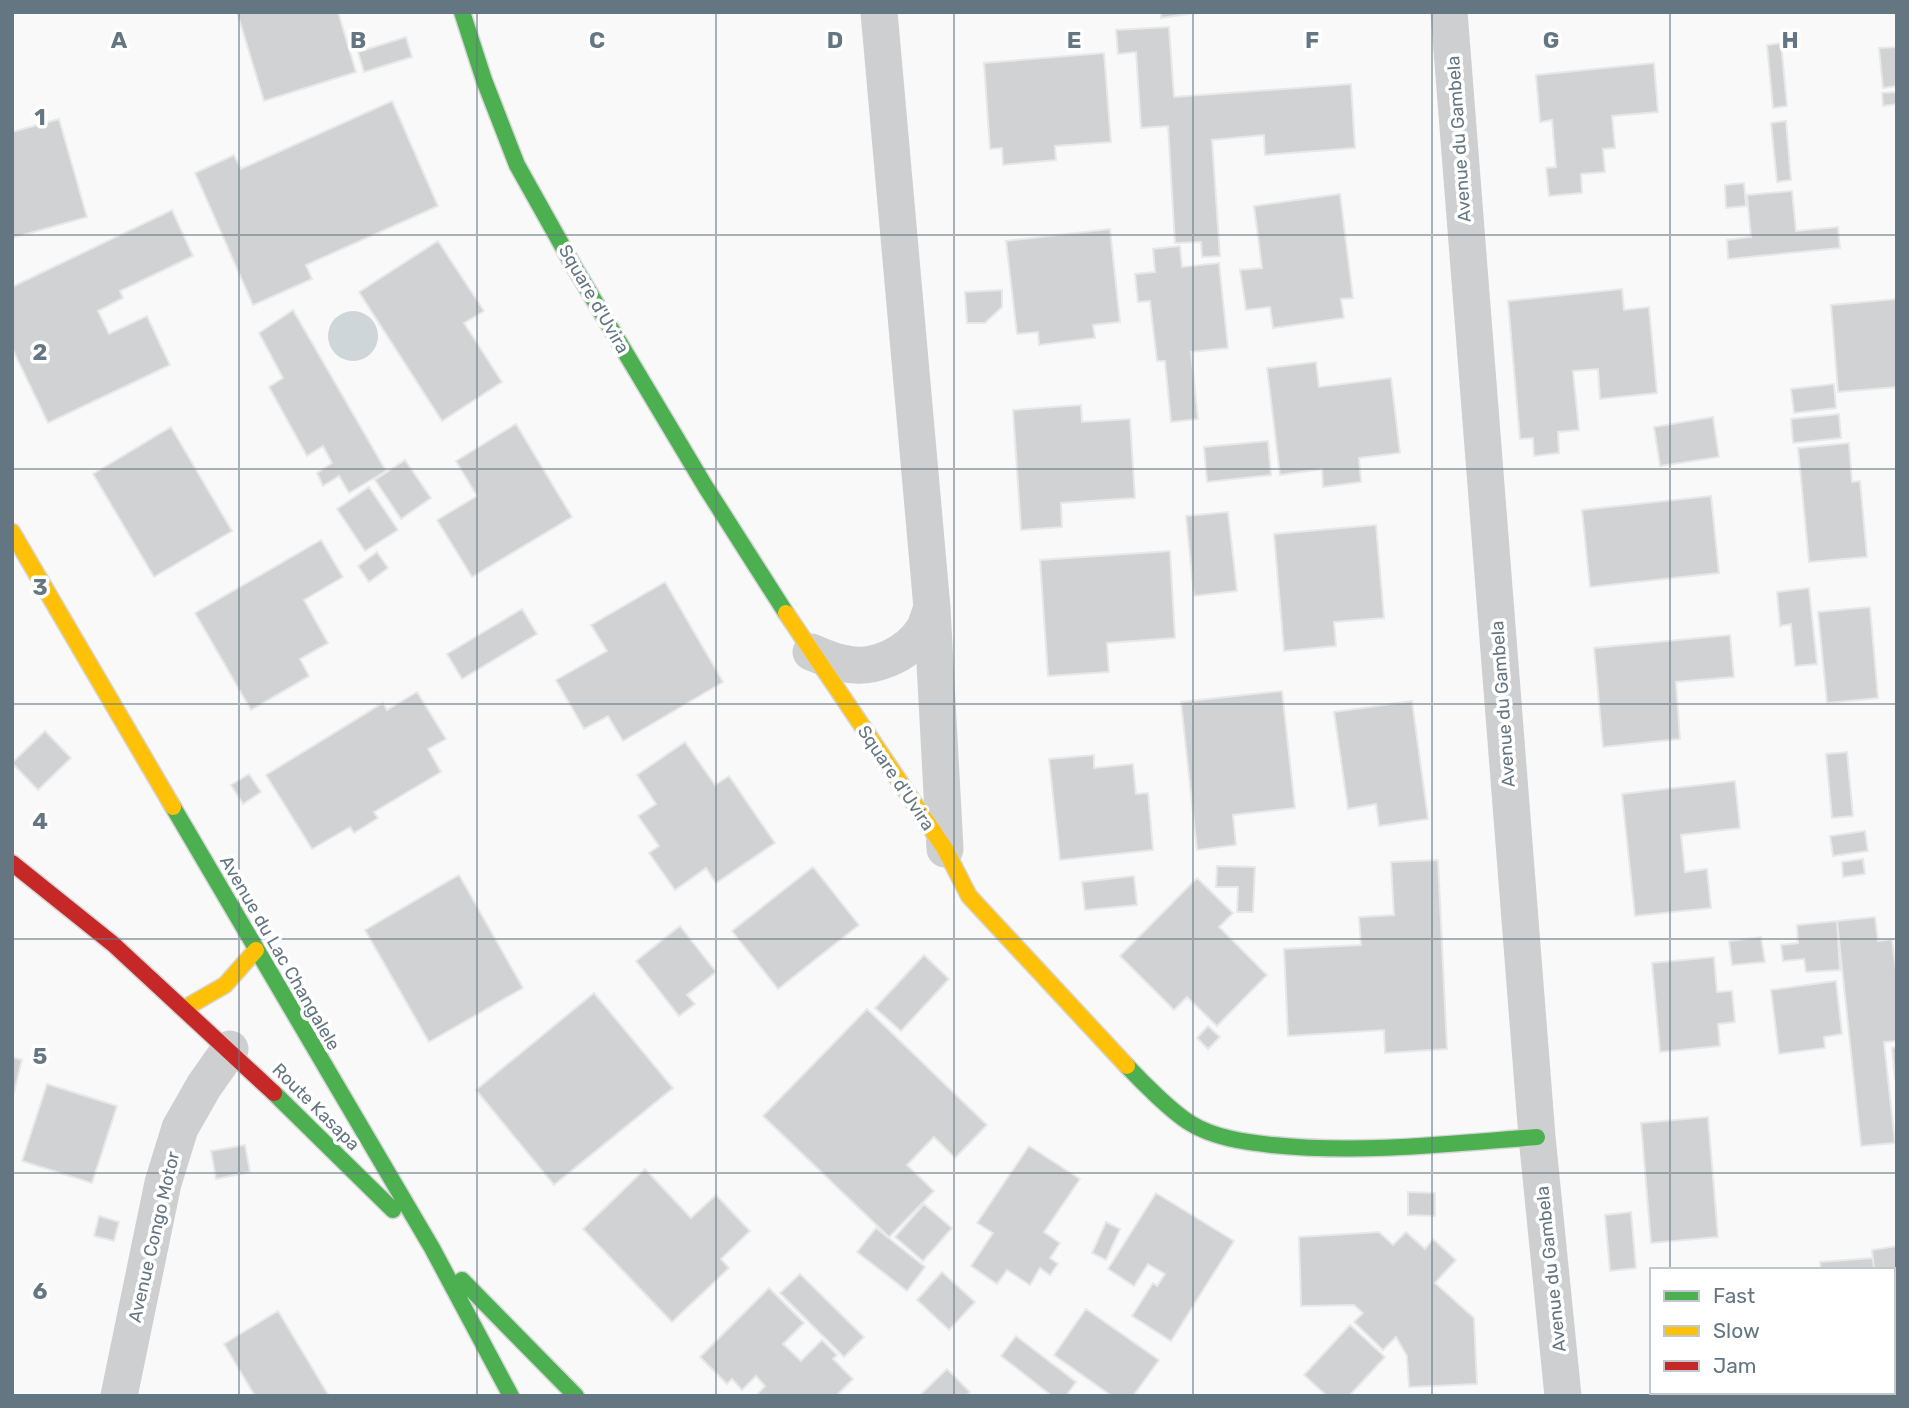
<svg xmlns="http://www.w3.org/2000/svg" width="1909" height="1408" viewBox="0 0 1909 1408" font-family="Rubik,sans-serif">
<rect width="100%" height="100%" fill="#f9f9f9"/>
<path fill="#ced6d9" d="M328 336a25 25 0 1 1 50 0a25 25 0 1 1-50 0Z"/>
<path fill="#d0d2d3" stroke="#e8e8e8" stroke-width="2" d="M237,12H338L356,72L264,101Z
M1161,12H1202L1161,18Z
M1169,27L1174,97L1351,84L1355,148L1265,155L1264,135L1212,140L1220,256L1202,257L1201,242L1175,243L1168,126L1141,128L1136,52L1118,54L1116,30Z
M406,37L412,57L364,72L358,52Z
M1781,43L1787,106L1773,108L1767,45Z
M1897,47V86L1883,88L1879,48Z
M1104,53L1111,142L1055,146L1056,160L1003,165L1002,148L990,149L984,63Z
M1654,63L1658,112L1612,116L1615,148L1603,149L1605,172L1581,174L1582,193L1549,196L1546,168L1556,167L1552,120L1540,122L1536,75Z
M1897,92V104L1883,106L1882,93Z
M392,101L438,206L306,265L312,279L253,305L195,173L234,155L241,169Z
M59,119L87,217L12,238V132Z
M1786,121L1791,180L1777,182L1771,123Z
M1744,183L1746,206L1726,208L1725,185Z
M1792,191L1796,231L1838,227L1840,248L1728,259L1727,240L1751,237L1747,195Z
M1340,194L1353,298L1341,299L1344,318L1273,328L1270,307L1246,310L1240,270L1262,268L1254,206Z
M172,210L193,256L120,291L123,298L98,311L109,334L147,316L170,365L48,423L12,348V287Z
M1110,229L1120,322L1093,325L1095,338L1039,345L1038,332L1017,334L1006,241Z
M438,241L484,311L464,323L502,382L442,421L359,292Z
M1180,246L1182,267L1219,263L1228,348L1191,352L1198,419L1171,422L1165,361H1157L1150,301L1138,302L1135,274L1155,272L1153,249Z
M1622,289L1624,310L1649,307L1657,393L1600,399L1598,369L1573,371L1579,430L1558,432L1559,453L1534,456L1533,438L1520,439L1508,301Z
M1002,290V307L985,323H967L965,292Z
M1897,299V387L1838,392L1831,305Z
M293,310L386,471L349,493L339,476L323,486L317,473L332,463L323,446L307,456L269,387L283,378L259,333Z
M1316,362L1319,387L1391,378L1400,453L1359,458L1361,482L1323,487L1322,469L1280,475L1267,368Z
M1834,384L1836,408L1794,413L1791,389Z
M1081,405L1082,422L1130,419L1135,498L1061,503L1062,527L1021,530L1013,410Z
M1839,414L1841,438L1793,443L1791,419Z
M1713,417L1719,457L1660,466L1654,427Z
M516,424L572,517L472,577L437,520L477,496L456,461Z
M171,427L232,531L154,577L93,474Z
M1268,441L1271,475L1207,482L1204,447Z
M1849,443L1852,482L1860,481L1867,557L1809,562L1798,448Z
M405,460L431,498L401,519L375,480Z
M369,487L398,530L365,551L337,509Z
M1711,496L1719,573L1590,587L1582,510Z
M1228,512L1237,591L1194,596L1186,516Z
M1376,525L1384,618L1334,622L1336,646L1284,651L1274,534Z
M321,540L343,577L304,600L328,643L300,659L309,676L251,710L195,613Z
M1170,551L1175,638L1107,643L1109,672L1048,676L1040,560Z
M377,552L388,568L369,582L358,566Z
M665,582L723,682L623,741L608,716L584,729L556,680L607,651L591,625Z
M1809,588L1817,664L1795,666L1791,624L1780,626L1777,592Z
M1870,607L1878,698L1827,703L1818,612Z
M522,609L537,634L462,679L447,654Z
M1730,635L1734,677L1676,682L1680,739L1603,747L1594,648Z
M1282,691L1295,808L1233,815L1236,845L1197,850L1181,702Z
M417,692L446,739L428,749L441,772L374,812L378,818L354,833L350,827L312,849L266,775L383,703L387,710Z
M1412,701L1428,819L1379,826L1376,804L1348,809L1334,712Z
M45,731L71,758L38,790L12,763Z
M685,742L715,785L729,776L775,843L716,883L706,868L675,890L649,853L659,846L638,816L656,804L637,775Z
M1847,752L1853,816L1832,818L1826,754Z
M1094,755V768L1133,764L1136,794L1148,793L1153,850L1060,860L1049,759Z
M249,774L261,792L243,804L231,785Z
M1735,781L1740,828L1681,835L1685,872L1707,869L1711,908L1635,916L1622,794Z
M1865,831L1868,851L1833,856L1830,836Z
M1863,859L1865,874L1843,877L1842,862Z
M1438,860L1447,1049L1385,1053L1384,1030L1288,1036L1284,949L1361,945L1359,917L1394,915L1391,862Z
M1217,866L1255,867L1253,912H1237L1238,887H1216Z
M813,867L859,925L778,989L732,931Z
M459,875L523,988L429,1042L365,930Z
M1134,876L1137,905L1085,910L1082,882Z
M1197,878L1233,913L1219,927L1267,975L1217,1026L1187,997L1174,1010L1120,956Z
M1875,917L1878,941L1892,939L1897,978V1041L1884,1042L1895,1143L1861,1146L1837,921Z
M1837,921L1840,970L1806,972L1804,959L1783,961L1781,945L1798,943L1797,925Z
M680,926L716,972L687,995L695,1004L679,1016L636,961Z
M1761,937L1765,962L1732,965L1729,941Z
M924,955L949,979L901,1031L875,1008Z
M1714,957L1717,992L1732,991L1735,1022L1718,1024L1720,1046L1660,1052L1652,963Z
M1836,981L1842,1034L1824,1037L1825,1048L1779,1054L1771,990Z
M594,993L673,1088L554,1185L476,1090Z
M867,1009L987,1125L955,1158L934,1137L907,1165L934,1191L889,1237L763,1116Z
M1208,1026L1220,1037L1208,1049L1197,1038Z
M1897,1047V1079H1895L1892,1048Z
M12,1057L22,1060L13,1096H12Z
M47,1084L117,1106L92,1183L22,1161Z
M1708,1117L1718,1237L1651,1243L1641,1123Z
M245,1145L250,1172L216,1179L211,1151Z
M1029,1146L1080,1179L1044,1232L1060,1243L1050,1258L1058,1264L1050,1275L1040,1268L1030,1285L1007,1270L997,1284L971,1266L993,1233L977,1223Z
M645,1169L691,1218L716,1195L750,1231L721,1259L729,1268L672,1322L583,1229Z
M1408,1192L1435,1193V1216L1408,1215Z
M1156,1193L1234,1241L1171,1341L1132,1316L1153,1283L1157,1286L1165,1274L1148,1264L1134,1286L1108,1269Z
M924,1204L952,1228L923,1261L895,1237Z
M1631,1212L1636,1268L1610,1271L1605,1215Z
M99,1216L119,1222L114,1241L94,1236Z
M1106,1222L1120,1229L1106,1260L1092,1253Z
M876,1228L925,1267L907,1291L857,1252Z
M1379,1232L1393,1245L1406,1232L1425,1249L1433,1239L1456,1260L1435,1283L1474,1318L1477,1384L1409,1387L1407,1356L1396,1337L1383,1350L1354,1322L1363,1313L1354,1305L1301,1306L1299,1237Z
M1897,1246V1396H1884V1392H1893V1270H1874L1872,1250Z
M1873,1258L1874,1270H1821L1820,1262Z
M942,1272L975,1302L949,1330L917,1300Z
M800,1274L864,1337L844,1357L780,1293Z
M769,1288L804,1323L783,1344L801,1361L822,1340L837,1355L833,1359L853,1379L836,1396H756L765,1386L756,1376L742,1390L732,1379L727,1384L700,1357Z
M1086,1309L1159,1360L1133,1396H1112L1054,1355Z
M278,1311L329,1396H255L224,1344Z
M1350,1325L1385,1357L1349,1396H1327L1304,1375Z
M1016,1336L1076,1382L1066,1396H1052L1001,1356Z
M947,1369L970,1392L966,1396H919Z
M1673,1392H1783V1394L1673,1396Z
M1842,1392H1884V1396H1842Z"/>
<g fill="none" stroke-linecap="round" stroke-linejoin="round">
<defs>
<path id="fast" d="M462,12L484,80L517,165L573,265L705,486L786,613
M173,807L432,1248L511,1396
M1127,1066C1142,1082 1172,1112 1190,1123C1214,1138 1245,1142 1272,1145C1361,1154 1448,1144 1537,1137
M274,1093L393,1210
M462,1280L576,1396"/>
<path id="slow" d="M12,532L173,807
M786,613L945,849L969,896L1127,1066
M185,1008L225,985L256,950"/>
<path id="jam" d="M12,863L113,944L274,1093"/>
</defs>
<use href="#fast" stroke="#d5d6d7" stroke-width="19"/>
<use href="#slow" stroke="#d5d6d7" stroke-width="19"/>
<use href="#jam" stroke="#d5d6d7" stroke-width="19"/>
<path stroke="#cecfd0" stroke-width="37" d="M879,12L932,608L945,849
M1449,12L1537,1137L1563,1396
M811,652C821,656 832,661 842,663C872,671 908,655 924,629C927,623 929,615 932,608
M119,1396L163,1183L180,1128L204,1086L230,1049"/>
<use href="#fast" stroke="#4caf50" stroke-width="16"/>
<use href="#slow" stroke="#ffc107" stroke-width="16"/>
<use href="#jam" stroke="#c62828" stroke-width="16"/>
</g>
<path fill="none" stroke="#657683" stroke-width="2" stroke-opacity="0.55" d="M239,12V1396M477,12V1396M716,12V1396M954,12V1396M1193,12V1396M1432,12V1396M1670,12V1270M12,235H1897M12,469H1897M12,704H1897M12,939H1897M12,1173H1897M1670,1392V1396"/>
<g text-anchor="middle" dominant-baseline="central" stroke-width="7" stroke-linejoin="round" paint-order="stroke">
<g font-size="18" fill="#657683" stroke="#fff">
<text transform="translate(1459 139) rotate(-94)">Avenue du Gambela</text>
<text transform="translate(594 299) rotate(60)">Square d'Uvira</text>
<text transform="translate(1503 704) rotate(-94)">Avenue du Gambela</text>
<text transform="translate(896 778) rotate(56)">Square d'Uvira</text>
<text transform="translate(280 953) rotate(60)">Avenue du Lac Changalele</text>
<text transform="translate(316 1107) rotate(45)">Route Kasapa</text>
<text transform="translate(154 1237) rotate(-77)">Avenue Congo Motor</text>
<text transform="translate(1551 1269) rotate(-96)">Avenue du Gambela</text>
</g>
</g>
<g font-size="23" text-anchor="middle" font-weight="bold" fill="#657683" stroke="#fff" stroke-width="7" stroke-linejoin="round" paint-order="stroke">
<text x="119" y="48">A</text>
<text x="358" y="48">B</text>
<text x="597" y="48">C</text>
<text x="835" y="48">D</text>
<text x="1074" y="48">E</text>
<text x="1312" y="48">F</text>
<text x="1551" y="48">G</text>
<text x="1790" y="48">H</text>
<text x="40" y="125">1</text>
<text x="40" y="360">2</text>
<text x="40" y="595">3</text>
<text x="40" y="829">4</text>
<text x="40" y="1064">5</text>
<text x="40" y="1299">6</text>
</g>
<rect width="1909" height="1408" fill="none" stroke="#657683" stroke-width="28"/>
<rect x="1650" y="1268" width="245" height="126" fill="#ffffff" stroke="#c1c8cd" stroke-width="2"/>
<rect x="1664" y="1291" width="35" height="10" fill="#4caf50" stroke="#c1c8cd" stroke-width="2"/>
<text x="1713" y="1303" font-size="21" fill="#657683">Fast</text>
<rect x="1664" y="1326" width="35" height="10" fill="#ffc107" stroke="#c1c8cd" stroke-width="2"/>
<text x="1713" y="1338" font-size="21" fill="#657683">Slow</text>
<rect x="1664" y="1361" width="35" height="10" fill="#c62828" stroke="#c1c8cd" stroke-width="2"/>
<text x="1713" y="1373" font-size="21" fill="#657683">Jam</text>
</svg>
